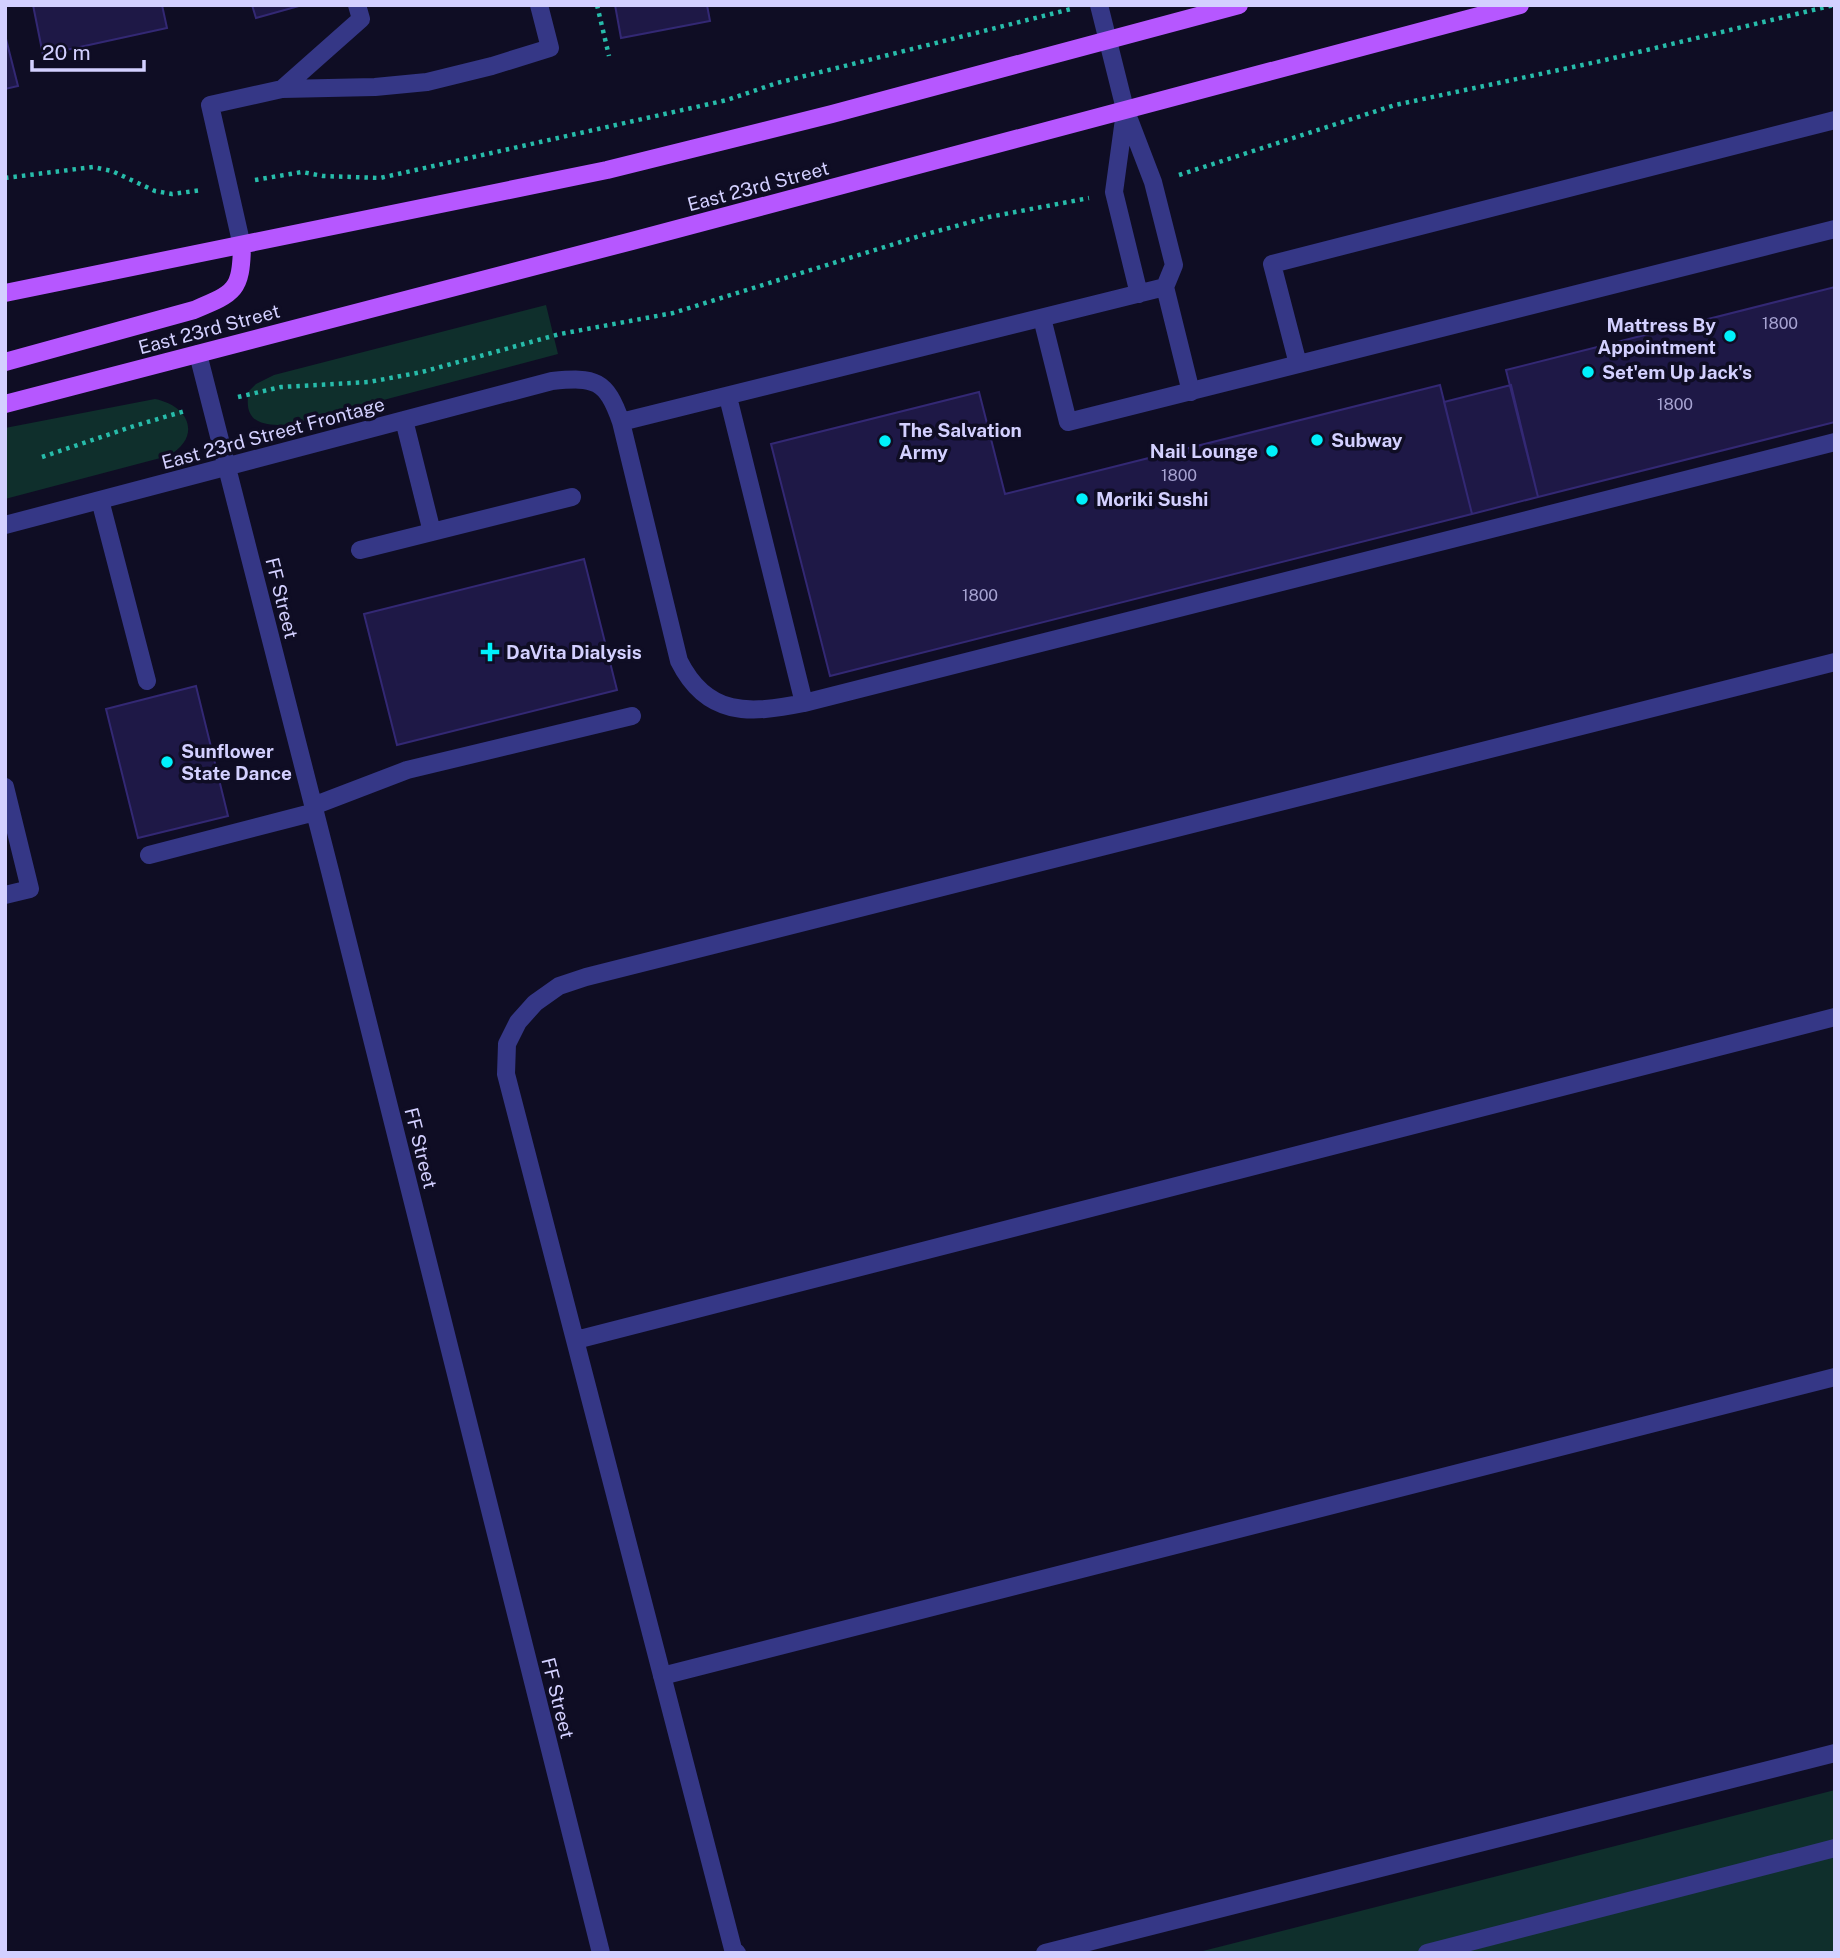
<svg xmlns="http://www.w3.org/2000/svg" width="1840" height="1958" viewBox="0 0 1840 1958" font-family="'Public Sans',sans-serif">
<rect width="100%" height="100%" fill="#0f0d24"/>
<path fill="#0f2f2c" d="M546,305L558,354L292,424C265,427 242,424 249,391L256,384L274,375Z
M155,399C190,406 202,437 168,456L5,499V428Z
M1835,1790V1953H1195Z"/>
<path fill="#1e1846" stroke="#332874" stroke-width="2" d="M33,5H162L167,28L43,55Z
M252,5H299V6L256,18Z
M615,5H707L710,21L621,38Z
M5,35L18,86L5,89Z
M1835,287V422L1538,497L1506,370Z
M1440,385L1472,514L830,676L771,444L979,392L1005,494Z
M1511,385L1538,497L1472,514L1444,402Z
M584,559L617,690L397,745L364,614Z
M196,686L228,816L138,838L106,709Z"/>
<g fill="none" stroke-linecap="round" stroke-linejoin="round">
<path stroke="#27bcaa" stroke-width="4.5" stroke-dasharray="3.5 5" stroke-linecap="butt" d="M597,5L609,56
M1179,175L1395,105L1601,61L1834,5
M5,178L93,167L112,171L155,191L172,194L202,190
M255,180L302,172L323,176L380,178L727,100L777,83L1071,9
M238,397L281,387L369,382L422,372L560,334L673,313L923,235L989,217L1089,198
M42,457L134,426L185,411"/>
<path stroke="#353786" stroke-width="18" d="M1099,5L1125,109L1153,182L1174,265L1165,287
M282,89L361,19L357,5
M1125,112L1114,192L1139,294
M242,246L210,105L282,89L375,87L427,82L492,66L550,48L539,5
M1042,318L1068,422L1835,229
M198,354L330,871L601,1953
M1298,364L1272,264L1835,120
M728,397L804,703
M404,420L432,532
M621,422L1165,287L1191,392
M100,500L147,681
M5,525L552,381C595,377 606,379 621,422L679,661C707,717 749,714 804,703L1835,442
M360,550L572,497
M5,787L30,889L5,895
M313,806L407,770L632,716
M149,855L315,812
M576,1340L1835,1017
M662,1676L1835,1377
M737,1953L733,1949L506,1074L507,1044L518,1022L535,1003L559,986L586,977L1835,662
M1045,1953L1835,1753
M1427,1953L1835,1848"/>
<path stroke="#b657ff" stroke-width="18" d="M5,293L607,170L832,114L1239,5
M5,362L194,310C235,293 241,291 242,246
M5,404L632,241L1520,5"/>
</g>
<g fill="#00f1fb" stroke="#0f0d24" stroke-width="2.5">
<circle cx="1730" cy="336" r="7"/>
<circle cx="1588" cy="372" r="7"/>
<circle cx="1317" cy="440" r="7"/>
<circle cx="885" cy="441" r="7"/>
<circle cx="1272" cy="451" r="7"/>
<circle cx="1082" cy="499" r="7"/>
<path d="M486.5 641.5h7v7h7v7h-7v7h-7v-7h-7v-7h7z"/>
<circle cx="167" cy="762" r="7"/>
</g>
<g text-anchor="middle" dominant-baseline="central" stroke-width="7" stroke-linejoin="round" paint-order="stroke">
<g font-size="16" fill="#a6a2d1">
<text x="1780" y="323">1800</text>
<text x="1675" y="404">1800</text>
<text x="1179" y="475">1800</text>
<text x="980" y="595">1800</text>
</g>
<g font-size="19" fill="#d3d0ff" stroke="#0f0d24">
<text transform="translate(758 186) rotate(-15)">East 23rd Street</text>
<text transform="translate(209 329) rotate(-15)">East 23rd Street</text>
<text transform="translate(273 433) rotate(-15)">East 23rd Street Frontage</text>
<text transform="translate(282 598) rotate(76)">FF Street</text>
<text transform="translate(421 1148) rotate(76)">FF Street</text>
<text transform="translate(558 1698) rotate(76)">FF Street</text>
</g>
<g font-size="19" font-weight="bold" fill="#d3d0ff" stroke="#0f0d24" text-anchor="start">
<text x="1716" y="325" text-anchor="end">Mattress By<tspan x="1716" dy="22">Appointment</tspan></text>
<text x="1602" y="372">Set'em Up Jack's</text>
<text x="899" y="430">The Salvation<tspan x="899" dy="22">Army</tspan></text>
<text x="1331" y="440">Subway</text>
<text x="1258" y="451" text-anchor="end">Nail Lounge</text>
<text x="1096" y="499">Moriki Sushi</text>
<text x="506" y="652">DaVita Dialysis</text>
<text x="181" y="751">Sunflower<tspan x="181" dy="22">State Dance</tspan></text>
</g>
</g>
<rect width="1840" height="1958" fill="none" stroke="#d3d0ff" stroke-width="14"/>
<path d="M32 60v10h112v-10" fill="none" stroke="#d3d0ff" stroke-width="3.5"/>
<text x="42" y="60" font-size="21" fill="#d3d0ff" stroke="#0f0d24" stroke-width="5" paint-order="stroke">20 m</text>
</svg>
